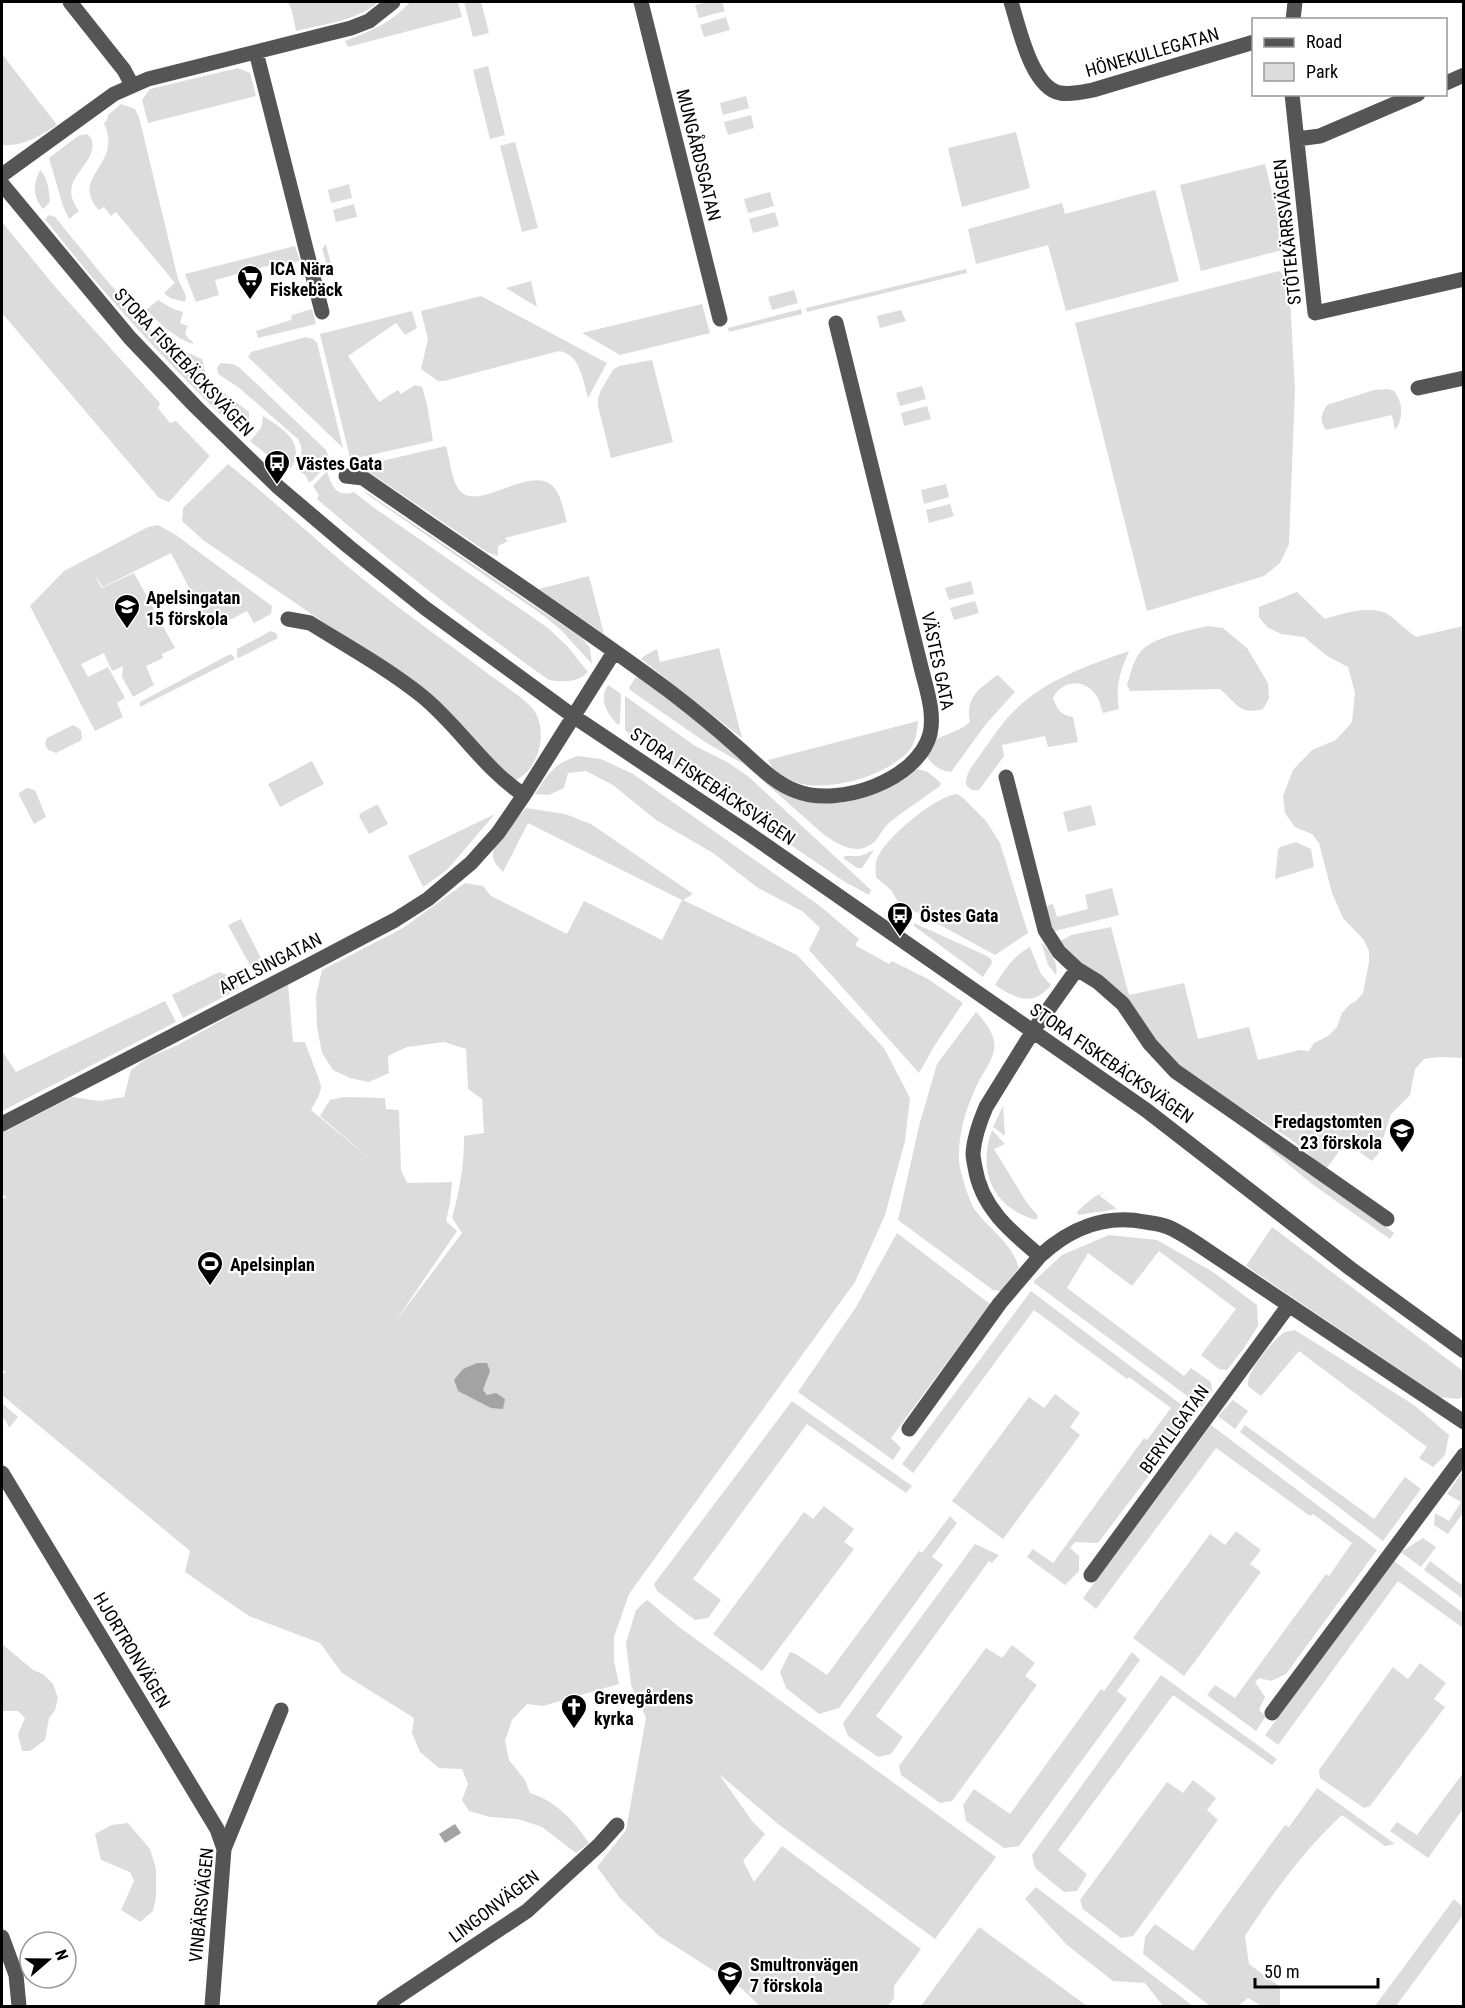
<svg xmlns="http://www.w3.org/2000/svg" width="1465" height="2008" viewBox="0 0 1465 2008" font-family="'Roboto Condensed',sans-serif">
<rect width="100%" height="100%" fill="#fff"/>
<path fill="#dcdcdc" d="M288,2H378C357,21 323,24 296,31L292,11Z
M410,2H458L462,17L348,47L345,41C369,32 393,22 410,2Z
M464,2H481L489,33L473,37Z
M709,2H722L725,11L699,18L695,5Z
M726,17L730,30L704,37L700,25Z
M2,54L57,125C40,136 22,147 2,145Z
M488,66L505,135L490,139L473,70Z
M238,68L250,73L256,96L148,123L142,100L150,89Z
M746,96L749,108L723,115L720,103Z
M121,104L135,109L139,117L178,279L186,296L185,302L170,298L164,293L175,283L116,212L111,216L104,207L99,210C68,176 124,166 104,123L107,120L108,115Z
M751,115L754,128L728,135L724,122Z
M1016,132L1030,188L962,207L948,148Z
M87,134L91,138C101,166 53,177 79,211L69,219L63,206L49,158L78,136Z
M515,142L538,228L522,232L500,146Z
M1265,164L1286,249L1201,271L1180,185Z
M40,170C48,177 49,191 50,202L43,209C32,195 33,185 40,170Z
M349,184L352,198L331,203L328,190Z
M1155,190L1179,281L1066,311L1048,245L976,264L968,229L1062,203L1065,214Z
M770,192L774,206L748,213L744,199Z
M354,204L357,217L336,222L333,210Z
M775,212L779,226L753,233L749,219Z
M49,215L55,217L103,276L151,331L179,349L202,359L207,380L249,412V420L239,432C169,366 104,295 45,219Z
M2,222L57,289L160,403L158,408L170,423L176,421L210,456L169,502L159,498L2,313Z
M326,244L332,268L327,275L324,268L326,262L322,249Z
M295,246L300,261L267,266L215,280L219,295L196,302L185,274Z
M966,269L967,273L807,312L806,308Z
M1279,271L1289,279L1295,390L1289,544L1280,563L1264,576L1147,611L1075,323Z
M531,281L537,307L506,288Z
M794,290L798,303L772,310L768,297Z
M481,296L607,363L588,398C583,380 580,354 559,351L444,381H438L421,369L428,339L421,311Z
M158,300L173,309L183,312L180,323L188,326L185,333L188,338L193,342V344C175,339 159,322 146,310Z
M702,304L710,333L620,355L582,333Z
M312,309L316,324L258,338L256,331L291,320L292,315Z
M801,309L802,314L729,332L728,328Z
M901,310L906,321L880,328L877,316Z
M412,311L417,328L405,335L396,323L348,356L379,402L398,390L401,394L415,385L422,387L427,404L433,441L352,459L350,458L320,334Z
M306,337L313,339L317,343L343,448L248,357L251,352Z
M652,360L673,442L611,458L598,406V398L601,390L613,370L619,366Z
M221,363L233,364L240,368L326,450L331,461L312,481L308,482C307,473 301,474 296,469C302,459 304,449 298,439L238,387L218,374L217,367Z
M922,386L926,399L900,406L896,393Z
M1388,389L1394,391C1403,402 1404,419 1395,430L1392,415L1326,430C1319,421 1321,414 1327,405L1374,390Z
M927,406L931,419L904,426L901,413Z
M263,416C282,428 307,443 291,468L287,464L283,468L250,441L261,428Z
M446,446C450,459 451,480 460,491C478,511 527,468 550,484C561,491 563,510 567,522L505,538L508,541L498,546V556L487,552L360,466Z
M228,464C278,504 324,548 374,588C410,617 449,644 487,673C499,682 523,697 533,709C549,731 539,769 516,780L389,667L203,540L182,521L183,508Z
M327,471C331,485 336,498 354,492L373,507L548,628L567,646L588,672C577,683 564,682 549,680C469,623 391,563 317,499L319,495L313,486Z
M946,484L949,497L924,504L921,490Z
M363,490L582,638L590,648L592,664L561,630L544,616L368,495Z
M950,504L954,516L929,523L926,510Z
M158,525L176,535L272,606L271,614L254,623L247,611L211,630L171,553L103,587L94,574L102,588L134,573L175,648L162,654L163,658L146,666L154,685L133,697L122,677L123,666L112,671L104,653L81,664L88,677L108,667L125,698L117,703L123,717L95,731L30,606L64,571L148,527Z
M589,576L604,634L539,589Z
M971,581L974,594L949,600L945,588Z
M1297,592L1325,619C1343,613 1368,606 1386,613C1389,614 1410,633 1416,637L1463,626V1058L1440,1057L1424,1059L1415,1069L1410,1095L1391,1114L1378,1154L1372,1161L1346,1142L1326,1169L1292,1140L1182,1070L1075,962L1059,942L1071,935L1111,927L1129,995L1184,983L1198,1039L1249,1027L1258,1060L1300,1050L1309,1051L1314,1043L1328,1036L1337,1027L1342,1013L1350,1004L1356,1001L1363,993L1369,962V951L1364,940L1343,918L1332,893L1319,843L1312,834L1295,827L1285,813L1283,796L1293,770L1312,750L1336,740L1352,722L1355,693L1348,667L1327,656L1304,637L1281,634L1267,627L1259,617V607Z
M975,601L979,613L954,620L950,608Z
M1208,626L1223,628L1247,648L1268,683L1269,698L1263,709C1239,716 1236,702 1220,689L1130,691L1127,685C1131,673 1133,660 1142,650C1155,637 1190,630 1208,626Z
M271,631L276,633L278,638L239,658L237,657V649Z
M719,648L742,738L641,659L644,656L657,649L660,662Z
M1129,651C1120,671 1115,688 1119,709L1103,713C1100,707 1100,700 1096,695C1084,678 1062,680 1053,698C1057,710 1061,715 1073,717L1078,742L1048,747L1045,736L1002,745L1004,756L979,790H972L966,785C965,772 976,762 982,752C993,737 1003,721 1017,708C1046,680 1091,664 1129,651Z
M230,654L233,656L235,659L140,707V702Z
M998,675L1015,692L986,724L951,772C941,771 931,765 927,756L934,740L962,728L970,722C965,698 979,688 998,675Z
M639,677L802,800C861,812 870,788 918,769L928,772L941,783L940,786C924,798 906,809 890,822C884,827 881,834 876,840C859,858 838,845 822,833L745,765L705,742L630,690L629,688L635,678Z
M608,685L621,694L620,723L618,725C607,713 598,700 608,685Z
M625,696L695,746L729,763L749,777L871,890L869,895L845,882L633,738L625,730Z
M918,721C917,731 916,740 911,748C887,781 788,807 768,760Z
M73,725L81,730L82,738L80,741L56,753L48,750L45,744L47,738Z
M578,756L601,759L633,774L820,906L859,939L855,945L889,964L892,961L928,979L963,1003L935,1045L919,1073L809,950L820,928L802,911L758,888L713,853L656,820L613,785L586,771L568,773L564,788L549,795L535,794C548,774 554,763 578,756Z
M312,761L324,784L280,807L268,784Z
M27,788L35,790L46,817L34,824L19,795V793Z
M957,794L962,797L986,821L1000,843L1028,933L995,955L898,902L892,891L876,877C876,872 875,866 876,862C881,841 935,796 957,794Z
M376,805H378L388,824L369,834L359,816L361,813Z
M1091,805L1096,825L1068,832L1063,812Z
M526,808L565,814L591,824L693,894L683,900L797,955L884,1048L910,1098L905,1141L885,1215L855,1282L629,1594L614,1637V1661L619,1684L543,1706L527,1704L512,1720L505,1741L509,1760L525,1780L530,1793C556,1801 574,1821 589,1843L576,1853L542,1827L518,1819L490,1817L469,1811L462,1800L468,1784L462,1769L439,1768L420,1752L412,1733L414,1718L342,1673L320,1643L249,1616L185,1572L190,1551L2,1395V1374L6,1372L2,1369V1199L7,1197L2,1194V1133L72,1097L99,1101L124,1097L131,1070L147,1058L178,1045L263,997L288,985L293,1042H305C307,1049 322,1084 321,1088C320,1095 314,1104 311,1110L381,1168L320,1116L330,1100L345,1097L385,1098L386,1109L399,1110L401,1170L407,1183L452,1182L450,1203L446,1221L457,1231L395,1322L462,1233L452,1218C460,1189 464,1166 464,1136L484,1133L482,1099L468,1089L466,1049L444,1042L407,1047L388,1056L389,1073L369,1082L350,1078L333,1070L322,1053L317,1027L316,996L322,970L403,928L465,883L483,886L491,896L567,934L584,901L662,940L682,900L528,823L503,872C499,867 493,863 493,856C491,843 518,818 526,808Z
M495,814L447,870L423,887L408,856Z
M1296,842L1311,849L1314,867L1275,879L1278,850L1280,847Z
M874,850L862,868H857L843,858L845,856H860Z
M1112,888L1119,915L1055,931C1049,926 1045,913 1048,905L1053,904L1057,917L1088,909L1085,895Z
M241,919L269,974L253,971L228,925Z
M914,923L987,956L991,959L992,963L983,977L914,926Z
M1041,942C1050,951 1059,962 1056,975L1048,965Z
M1030,947L1041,974L1051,985C1033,1008 1015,998 995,985C1005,969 1013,956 1030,947Z
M219,972L233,977L239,989L183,1018L172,995Z
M165,1001L176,1022L2,1111V1051L16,1072Z
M976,1012C1011,1049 988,1058 973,1094C964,1115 958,1138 959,1161C960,1171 969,1202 975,1210C990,1230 1012,1243 1019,1268L1001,1291L993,1290L898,1220L919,1126L937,1064Z
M1003,1106L1005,1135H1004L993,1127Z
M1245,1128L1375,1218L1394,1233L1390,1239L1312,1184Z
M992,1130L1005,1144L994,1149L1027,1203L1038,1216L1036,1220C993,1208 977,1171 992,1130Z
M1106,1191L1099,1195L1117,1209L1078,1215L1077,1212C1085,1204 1096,1194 1106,1191Z
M1272,1227L1463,1371V1397L1458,1399L1440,1397L1246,1266Z
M897,1233L990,1304L891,1438L901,1448L893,1460L798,1392L856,1307Z
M1109,1235L1157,1240L1213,1272L1257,1305L1258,1326L1244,1348L1227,1370L1219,1369L1201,1355L1236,1309L1159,1251L1132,1286L1088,1253L1067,1288L1184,1376L1191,1368L1211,1382L1212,1391L1202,1407L1033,1282L1062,1255Z
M1031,1291L1195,1415L1098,1543L1075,1542L1070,1548L1079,1556V1571L1065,1585L1027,1557L1033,1549L1053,1563L1144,1438L1147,1440L1171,1408L1129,1377L1127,1379L1034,1310L913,1473L902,1464Z
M1295,1330L1414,1405L1449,1435L1445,1455L1433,1467L1419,1458L1427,1447L1299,1351L1261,1396L1248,1386C1246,1372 1270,1344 1282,1334C1285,1331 1291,1331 1295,1330Z
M1055,1394L1080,1413L1070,1427L1080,1435L1003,1539L952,1501L1029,1397L1044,1408Z
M1233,1400L1248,1411L1235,1429L1218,1416Z
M792,1401L912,1486L906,1493L807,1424L693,1579L721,1600L708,1618L695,1620L657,1591L654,1584Z
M2,1403L18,1417L9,1428L6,1421L2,1417Z
M1211,1425L1377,1550L1286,1674L1271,1681L1259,1678L1255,1682L1265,1697L1259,1710L1266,1716L1256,1731L1207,1695L1215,1685L1235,1698L1326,1574L1329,1576L1352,1543L1313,1514L1310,1516L1216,1448L1096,1609L1083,1598Z
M1245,1425L1374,1519L1405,1477L1421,1489L1383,1541L1240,1432Z
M1463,1471V1513L1448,1534L1434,1525L1435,1513L1449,1521L1461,1502L1447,1494Z
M824,1506L854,1529L844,1542L854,1549L762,1671L713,1634L804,1512L813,1519Z
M950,1516L957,1523L932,1557L943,1565L839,1708L819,1714L786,1688L780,1672L790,1652L796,1654L827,1675L919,1551L922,1553Z
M1236,1531L1261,1550L1250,1564L1261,1572L1184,1676L1133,1638L1210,1534L1225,1545Z
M1423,1538L1436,1547L1421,1567L1401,1552Z
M975,1544L999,1555L992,1563L989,1561L876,1716L903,1737L891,1754L878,1757L848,1736L843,1723Z
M1394,1561L1463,1613V1628L1398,1581L1278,1745L1265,1735Z
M1430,1561L1463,1586V1599L1424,1570Z
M647,1600L679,1627L996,1857L935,1939L778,1824L719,1774L752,1821L765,1834L743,1861L754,1882L782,1846L921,1949L894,1986V1998L888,2006H760L741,1988L659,1936L620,1898L597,1867L626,1830L646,1718L631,1685L626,1643L636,1610Z
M2,1644L33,1670L43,1674L53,1684L58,1698L55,1710L49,1718L45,1740L30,1751H22L18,1734L25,1718L18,1711H2Z
M1012,1645L1035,1663L1025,1676L1037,1685L952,1801L940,1803L901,1775L899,1766L986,1648L1002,1658Z
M1132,1652L1140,1660L1117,1691L1127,1699L1019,1846L1004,1848L966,1821L963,1805L974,1789L1010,1814L1101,1689L1104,1691Z
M1420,1663L1446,1683L1434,1699L1445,1707L1370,1806L1364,1808L1320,1778L1319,1770L1393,1667L1408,1679Z
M1161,1675L1277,1759L1272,1765L1173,1695L1058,1850L1087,1874L1077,1891L1064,1892L1035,1868L1032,1855Z
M1463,1773V1809L1428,1858L1390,1831L1397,1822L1417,1835Z
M1193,1780L1216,1798L1207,1810L1218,1820L1133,1936L1121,1938L1083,1909L1080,1900L1167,1782L1183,1793Z
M1317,1788L1395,1844L1385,1846L1342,1815C1304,1850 1273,1893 1245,1936L1249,1964L1280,1987V2006H1262L1248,1998L1238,2006H1210L1143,1954L1145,1937L1155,1924L1193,1951L1285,1825L1289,1827Z
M128,1823L150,1849L156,1868V1897L153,1911L140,1922L121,1910L134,1881L130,1872L101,1860L95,1834L112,1825Z
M1036,1887L1193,2006H1163L1145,1983L1113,1981L1067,1945L1025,1899Z
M1454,1899L1463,1907V1915L1396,2006H1375Z
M979,1927L1087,2006H921Z"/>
<path fill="#a3a3a3" d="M477,1363H487L490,1371L483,1390L487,1395L496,1393L505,1399L503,1409L491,1408L458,1391L454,1380L463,1369Z
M455,1824L461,1833L445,1843L439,1834Z"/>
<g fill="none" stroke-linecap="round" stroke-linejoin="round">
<path stroke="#555" stroke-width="15" d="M70,2L124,70L132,85
M641,2L720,319
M1011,2C1019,27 1031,87 1060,93C1071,95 1083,92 1093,90L1254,42
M1293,20L1295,2
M256,52L322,312
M1446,83L1464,75
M1292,94L1315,313L1464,279
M1297,139L1320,136L1418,94
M2,175L114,94L148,79L351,28L369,21L393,2
M2,184L130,338L196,407L277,486L349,547L425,608L573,716L748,833L1146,1110L1351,1269L1464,1351
M1418,388L1464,378
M346,476L363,478C466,550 571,618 672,693C694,710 715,727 735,745C755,762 772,782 796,791C839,808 918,780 930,734C935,712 926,688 921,667L836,323
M288,619L310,623C347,646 387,668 422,696C459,726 484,769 524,795
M1006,777L1045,930L1059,952L1077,969L1098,982L1123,1004L1150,1044L1175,1071L1387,1219
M1077,969L1033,1031L986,1107C980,1121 974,1138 973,1153C973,1157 974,1162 975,1167C981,1207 1010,1231 1040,1256C1069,1229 1105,1214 1145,1222C1153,1223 1161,1224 1168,1227C1182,1233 1195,1242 1208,1251L1464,1422
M2,1124L300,970L395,920L428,899L471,863L498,833L524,795L614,652
M909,1429L1000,1303L1040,1256
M2,1473L217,1829L224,1849
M1091,1575L1289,1305
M1272,1713L1464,1455
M2,1937L16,1975L19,2006
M212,2006L224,1849L281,1710
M384,2006L527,1911L599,1845L617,1825"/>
</g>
<defs>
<symbol id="supermarket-pin" viewBox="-11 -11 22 30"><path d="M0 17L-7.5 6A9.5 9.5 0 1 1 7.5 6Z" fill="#000" stroke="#fff"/><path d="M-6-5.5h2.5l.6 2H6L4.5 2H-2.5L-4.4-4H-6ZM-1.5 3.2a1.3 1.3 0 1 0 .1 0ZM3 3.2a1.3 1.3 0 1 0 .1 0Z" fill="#fff"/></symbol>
<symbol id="bus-pin" viewBox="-11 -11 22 30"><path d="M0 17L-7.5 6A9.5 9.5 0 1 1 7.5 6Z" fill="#000" stroke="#fff"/><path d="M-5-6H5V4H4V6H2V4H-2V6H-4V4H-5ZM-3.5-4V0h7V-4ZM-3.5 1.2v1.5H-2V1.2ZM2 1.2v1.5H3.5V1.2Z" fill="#fff"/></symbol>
<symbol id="school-pin" viewBox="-11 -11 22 30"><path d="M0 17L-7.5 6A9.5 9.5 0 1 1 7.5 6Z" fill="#000" stroke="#fff"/><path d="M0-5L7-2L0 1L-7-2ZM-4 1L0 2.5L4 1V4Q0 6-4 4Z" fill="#fff"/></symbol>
<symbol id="stadium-pin" viewBox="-11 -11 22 30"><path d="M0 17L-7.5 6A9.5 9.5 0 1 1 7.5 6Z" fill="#000" stroke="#fff"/><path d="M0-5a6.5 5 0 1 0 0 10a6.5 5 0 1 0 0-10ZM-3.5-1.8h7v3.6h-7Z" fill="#fff"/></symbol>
<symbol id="church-pin" viewBox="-11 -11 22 30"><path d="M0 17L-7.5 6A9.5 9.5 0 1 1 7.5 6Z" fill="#000" stroke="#fff"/><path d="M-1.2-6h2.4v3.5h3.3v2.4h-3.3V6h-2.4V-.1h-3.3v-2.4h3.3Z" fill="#fff"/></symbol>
</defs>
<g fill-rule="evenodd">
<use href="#supermarket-pin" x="235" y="263" width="30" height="40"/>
<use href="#bus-pin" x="262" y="448" width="30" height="40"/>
<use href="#school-pin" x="112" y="592" width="30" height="40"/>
<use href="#bus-pin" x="885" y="900" width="30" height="40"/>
<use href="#school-pin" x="1387" y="1116" width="30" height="40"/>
<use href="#stadium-pin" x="195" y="1249" width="30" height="40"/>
<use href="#church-pin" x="559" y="1692" width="30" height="40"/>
<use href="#school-pin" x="715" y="1959" width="30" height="40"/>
</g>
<g text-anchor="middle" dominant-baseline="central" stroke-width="4.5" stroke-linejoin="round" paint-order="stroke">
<g font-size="18" fill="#000" stroke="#fff">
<text transform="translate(1152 52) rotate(-16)">HÖNEKULLEGATAN</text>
<text transform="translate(699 155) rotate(76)">MUNGÅRDSGATAN</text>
<text transform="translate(1287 232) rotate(-96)">STÖTEKÄRRSVÄGEN</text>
<text transform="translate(184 362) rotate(47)">STORA FISKEBÄCKSVÄGEN</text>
<text transform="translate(938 661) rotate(78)">VÄSTES GATA</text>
<text transform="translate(713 786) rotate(34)">STORA FISKEBÄCKSVÄGEN</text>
<text transform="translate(270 963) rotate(-27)">APELSINGATAN</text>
<text transform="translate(1112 1063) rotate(35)">STORA FISKEBÄCKSVÄGEN</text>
<text transform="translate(1174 1429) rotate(-54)">BERYLLGATAN</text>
<text transform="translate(132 1650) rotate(59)">HJORTRONVÄGEN</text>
<text transform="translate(201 1905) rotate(-84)">VINBÄRSVÄGEN</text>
<text transform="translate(494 1906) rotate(-37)">LINGONVÄGEN</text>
</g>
<g font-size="18" font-weight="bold" fill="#000" stroke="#fff" text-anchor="start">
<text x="270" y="268">ICA Nära<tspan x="270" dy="21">Fiskebäck</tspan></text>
<text x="296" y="463">Västes Gata</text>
<text x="146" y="597">Apelsingatan<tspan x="146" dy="21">15 förskola</tspan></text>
<text x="920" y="915">Östes Gata</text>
<text x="1382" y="1121" text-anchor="end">Fredagstomten<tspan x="1382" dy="21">23 förskola</tspan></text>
<text x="230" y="1264">Apelsinplan</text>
<text x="594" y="1697">Grevegårdens<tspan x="594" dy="21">kyrka</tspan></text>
<text x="750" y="1964">Smultronvägen<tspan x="750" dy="21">7 förskola</tspan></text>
</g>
</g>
<rect width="1465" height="2008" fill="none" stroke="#000000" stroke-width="6"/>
<rect x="1252" y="18" width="195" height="78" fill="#ffffff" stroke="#999999" stroke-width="1.5"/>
<rect x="1264" y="38" width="30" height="9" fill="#555555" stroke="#999999" stroke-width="1.5"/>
<text x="1306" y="48" font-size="18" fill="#000000">Road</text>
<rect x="1264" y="63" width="30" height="18" fill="#dcdcdc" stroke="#999999" stroke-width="1.5"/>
<text x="1306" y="78" font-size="18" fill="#000000">Park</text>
<g transform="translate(48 1960) rotate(70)"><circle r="28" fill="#ffffff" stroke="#999999" stroke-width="1.5"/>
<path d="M0-4.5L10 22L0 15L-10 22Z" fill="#000000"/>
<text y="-9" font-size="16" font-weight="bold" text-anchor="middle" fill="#000000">N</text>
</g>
<path d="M1255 1978v9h123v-9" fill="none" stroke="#000000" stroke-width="3"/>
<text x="1264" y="1978" font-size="18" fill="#000000" stroke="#ffffff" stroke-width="4.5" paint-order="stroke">50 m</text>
</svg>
